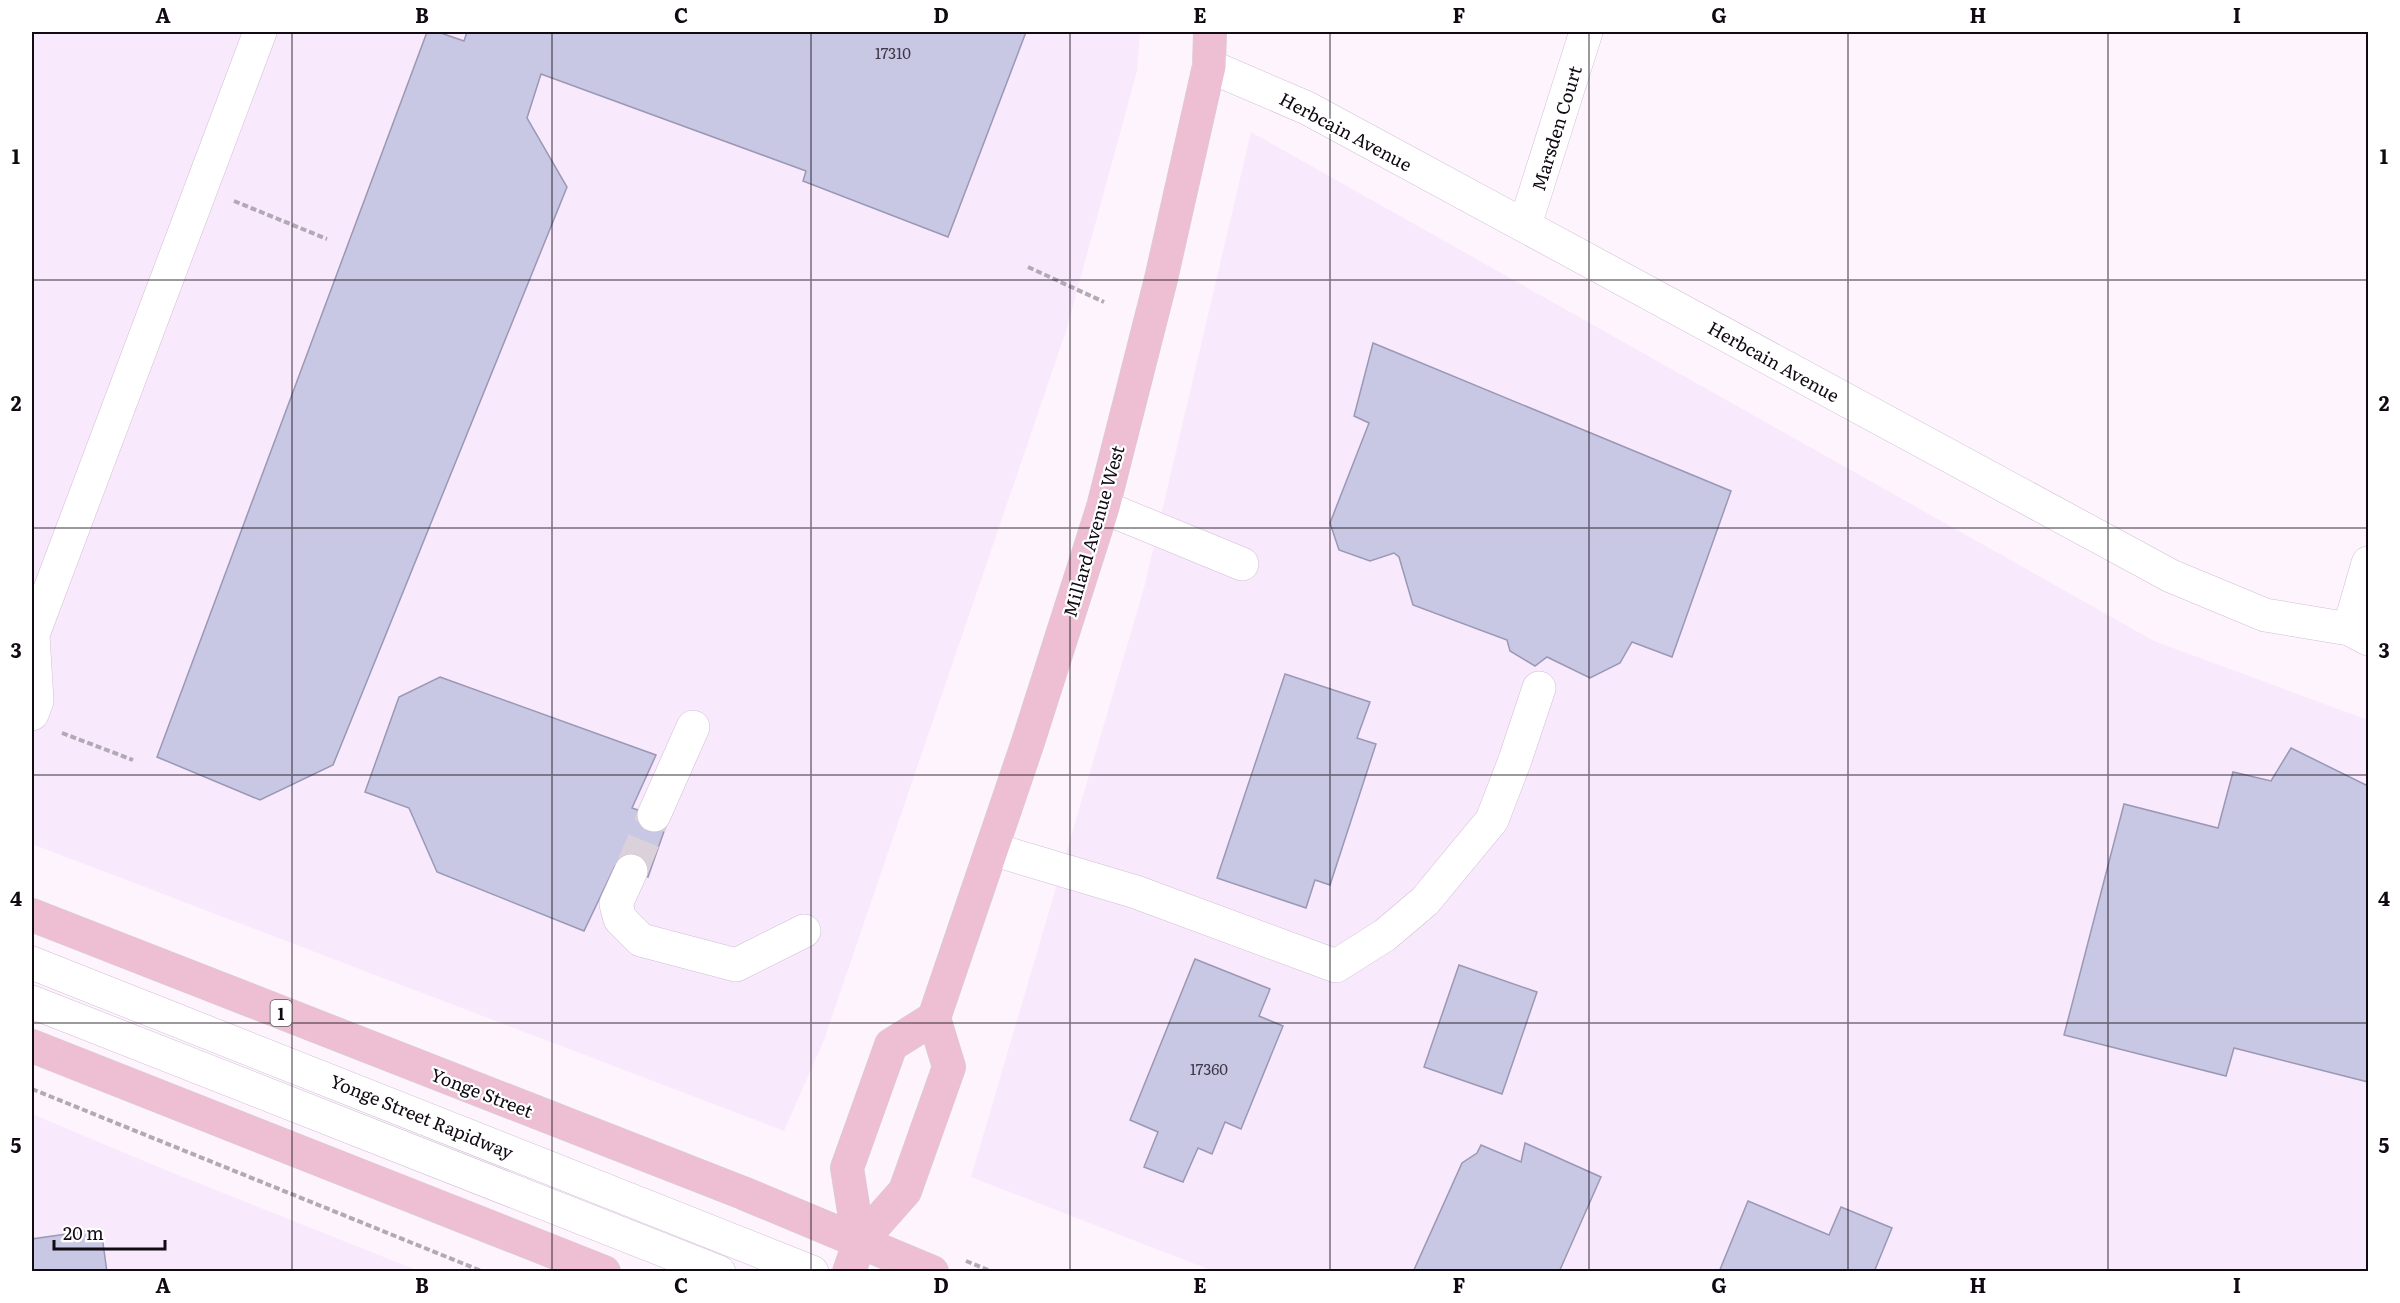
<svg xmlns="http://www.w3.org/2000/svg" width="2400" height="1303" viewBox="0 0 2400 1303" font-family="Literata,serif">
<rect width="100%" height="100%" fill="#fdf4fe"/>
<path fill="#f9e9fc" d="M32,32H1140L1137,71L1066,331L824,1040L784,1131L32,844Z
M1251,132L2154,641L2368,720V1271H1213L971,1177L1144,588Z
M32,1114L168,1171L419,1271H32Z"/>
<path fill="#c8c7e4" stroke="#9a98b4" stroke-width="1.5" d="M427,32H438L464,41L467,32H1026L948,237L803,181L806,171L541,74L527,118L567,187L333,765L260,800L157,757Z
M1373,343L1731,491L1672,657L1632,642L1620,663L1590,678L1547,657L1535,666L1510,651L1507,640L1413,605L1399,557L1394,553L1370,561L1339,550L1330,523L1369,423L1354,416Z
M1285,674L1370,702L1357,738L1376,744L1330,885L1315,880L1306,908L1217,878Z
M440,677L656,755L632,808L668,820L648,877L615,866L584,931L437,872L409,808L365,792L399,697Z
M2291,748L2368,786V1082L2234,1048L2226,1076L2064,1035L2124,804L2218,828L2233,772L2271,781Z
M1195,959L1270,989L1259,1016L1283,1026L1241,1129L1225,1122L1212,1154L1198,1148L1183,1182L1144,1167L1158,1132L1130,1120Z
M1459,965L1537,992L1502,1094L1424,1067Z
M1525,1143L1601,1177L1559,1272H1413L1462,1163L1477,1153L1481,1145L1521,1162Z
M1748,1201L1829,1235L1841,1207L1892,1228L1874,1272H1719Z
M101,1229L107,1272H32V1239Z"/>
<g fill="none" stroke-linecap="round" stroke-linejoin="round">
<path stroke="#dad1db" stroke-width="33" stroke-dasharray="33 16" stroke-linecap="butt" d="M631,871L654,815"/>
<defs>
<path id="minor" d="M1209,66L1307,108L2171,576L2265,615L2349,629L2368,639
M1525,225L1586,32
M1103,507L1242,564
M2349,629L2368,563
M32,637L260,32
M32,714L37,701L33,635
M654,815L693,727
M992,849L1136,892L1336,966L1385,935L1425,901L1492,820L1515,760L1539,688
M631,871L616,904L620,919L641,940L736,965L804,931
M32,963L812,1272
M32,1002L719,1272"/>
<path id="major" d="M32,915L743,1193L932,1272
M32,1046L604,1272
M859,1243L847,1168L891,1045L934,1018
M849,1272L859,1243L905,1191L949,1067L934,1018L1028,742L1103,507L1161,279L1209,66L1210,32"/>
</defs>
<use href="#minor" stroke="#d2bdd6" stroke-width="34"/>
<use href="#major" stroke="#d4d3d5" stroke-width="34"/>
<path stroke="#b1a9b3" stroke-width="4" stroke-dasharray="6 3" stroke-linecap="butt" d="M234,201L327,239
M1028,267L1104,302
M62,733L133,760
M32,1089L484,1272
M966,1261L993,1272"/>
<use href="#minor" stroke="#fff" stroke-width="33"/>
<use href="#major" stroke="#eebed3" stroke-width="33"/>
</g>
<path fill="none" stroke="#110a13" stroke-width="1.5" stroke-opacity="0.55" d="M292,32V1272M552,32V1272M811,32V1272M1070,32V1272M1330,32V1272M1589,32V1272M1848,32V1272M2108,32V1272M32,280H2368M32,528H2368M32,775H2368M32,1023H2368"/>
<g text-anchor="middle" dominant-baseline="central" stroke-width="4.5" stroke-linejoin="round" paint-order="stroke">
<g font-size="15" fill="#3f3947">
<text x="893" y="52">17310</text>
<text x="1209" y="1068">17360</text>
</g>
<rect fill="#fff" stroke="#58545a" stroke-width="1.5" x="270.5" y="1000" width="21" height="26" rx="4.5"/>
<g font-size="16" font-weight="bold" fill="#110a13">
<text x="281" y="1013">1</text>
</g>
<g font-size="18" fill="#110a13" stroke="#fff">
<text transform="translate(1556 128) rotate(-73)">Marsden Court</text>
<text transform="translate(1346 131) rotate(28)">Herbcain Avenue</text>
<text transform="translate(1774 361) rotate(29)">Herbcain Avenue</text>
<text transform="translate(1093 531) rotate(-74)">Millard Avenue West</text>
<text transform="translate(482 1092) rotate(21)">Yonge Street</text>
<text transform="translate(422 1116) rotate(22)">Yonge Street Rapidway</text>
</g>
</g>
<rect width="2400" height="1303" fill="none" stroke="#ffffff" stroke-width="66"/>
<path d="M54 1240v9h111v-9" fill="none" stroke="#110a13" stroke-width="3"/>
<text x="63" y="1240" font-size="18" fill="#110a13" stroke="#ffffff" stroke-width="4.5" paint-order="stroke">20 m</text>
<rect x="33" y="33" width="2334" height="1237" fill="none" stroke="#110a13" stroke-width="2"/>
<g font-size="20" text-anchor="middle" font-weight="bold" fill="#110a13">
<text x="163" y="23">A</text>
<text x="422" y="23">B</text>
<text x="681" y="23">C</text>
<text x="941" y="23">D</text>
<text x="1200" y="23">E</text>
<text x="1459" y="23">F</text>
<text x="1719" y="23">G</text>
<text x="1978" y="23">H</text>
<text x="2237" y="23">I</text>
<text x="16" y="164">1</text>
<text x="2384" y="164">1</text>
<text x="16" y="411">2</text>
<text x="2384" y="411">2</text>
<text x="16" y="658">3</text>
<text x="2384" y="658">3</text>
<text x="16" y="906">4</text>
<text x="2384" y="906">4</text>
<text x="16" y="1153">5</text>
<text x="2384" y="1153">5</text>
<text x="163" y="1293">A</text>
<text x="422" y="1293">B</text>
<text x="681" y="1293">C</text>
<text x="941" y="1293">D</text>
<text x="1200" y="1293">E</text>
<text x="1459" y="1293">F</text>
<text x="1719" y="1293">G</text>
<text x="1978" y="1293">H</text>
<text x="2237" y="1293">I</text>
</g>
</svg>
